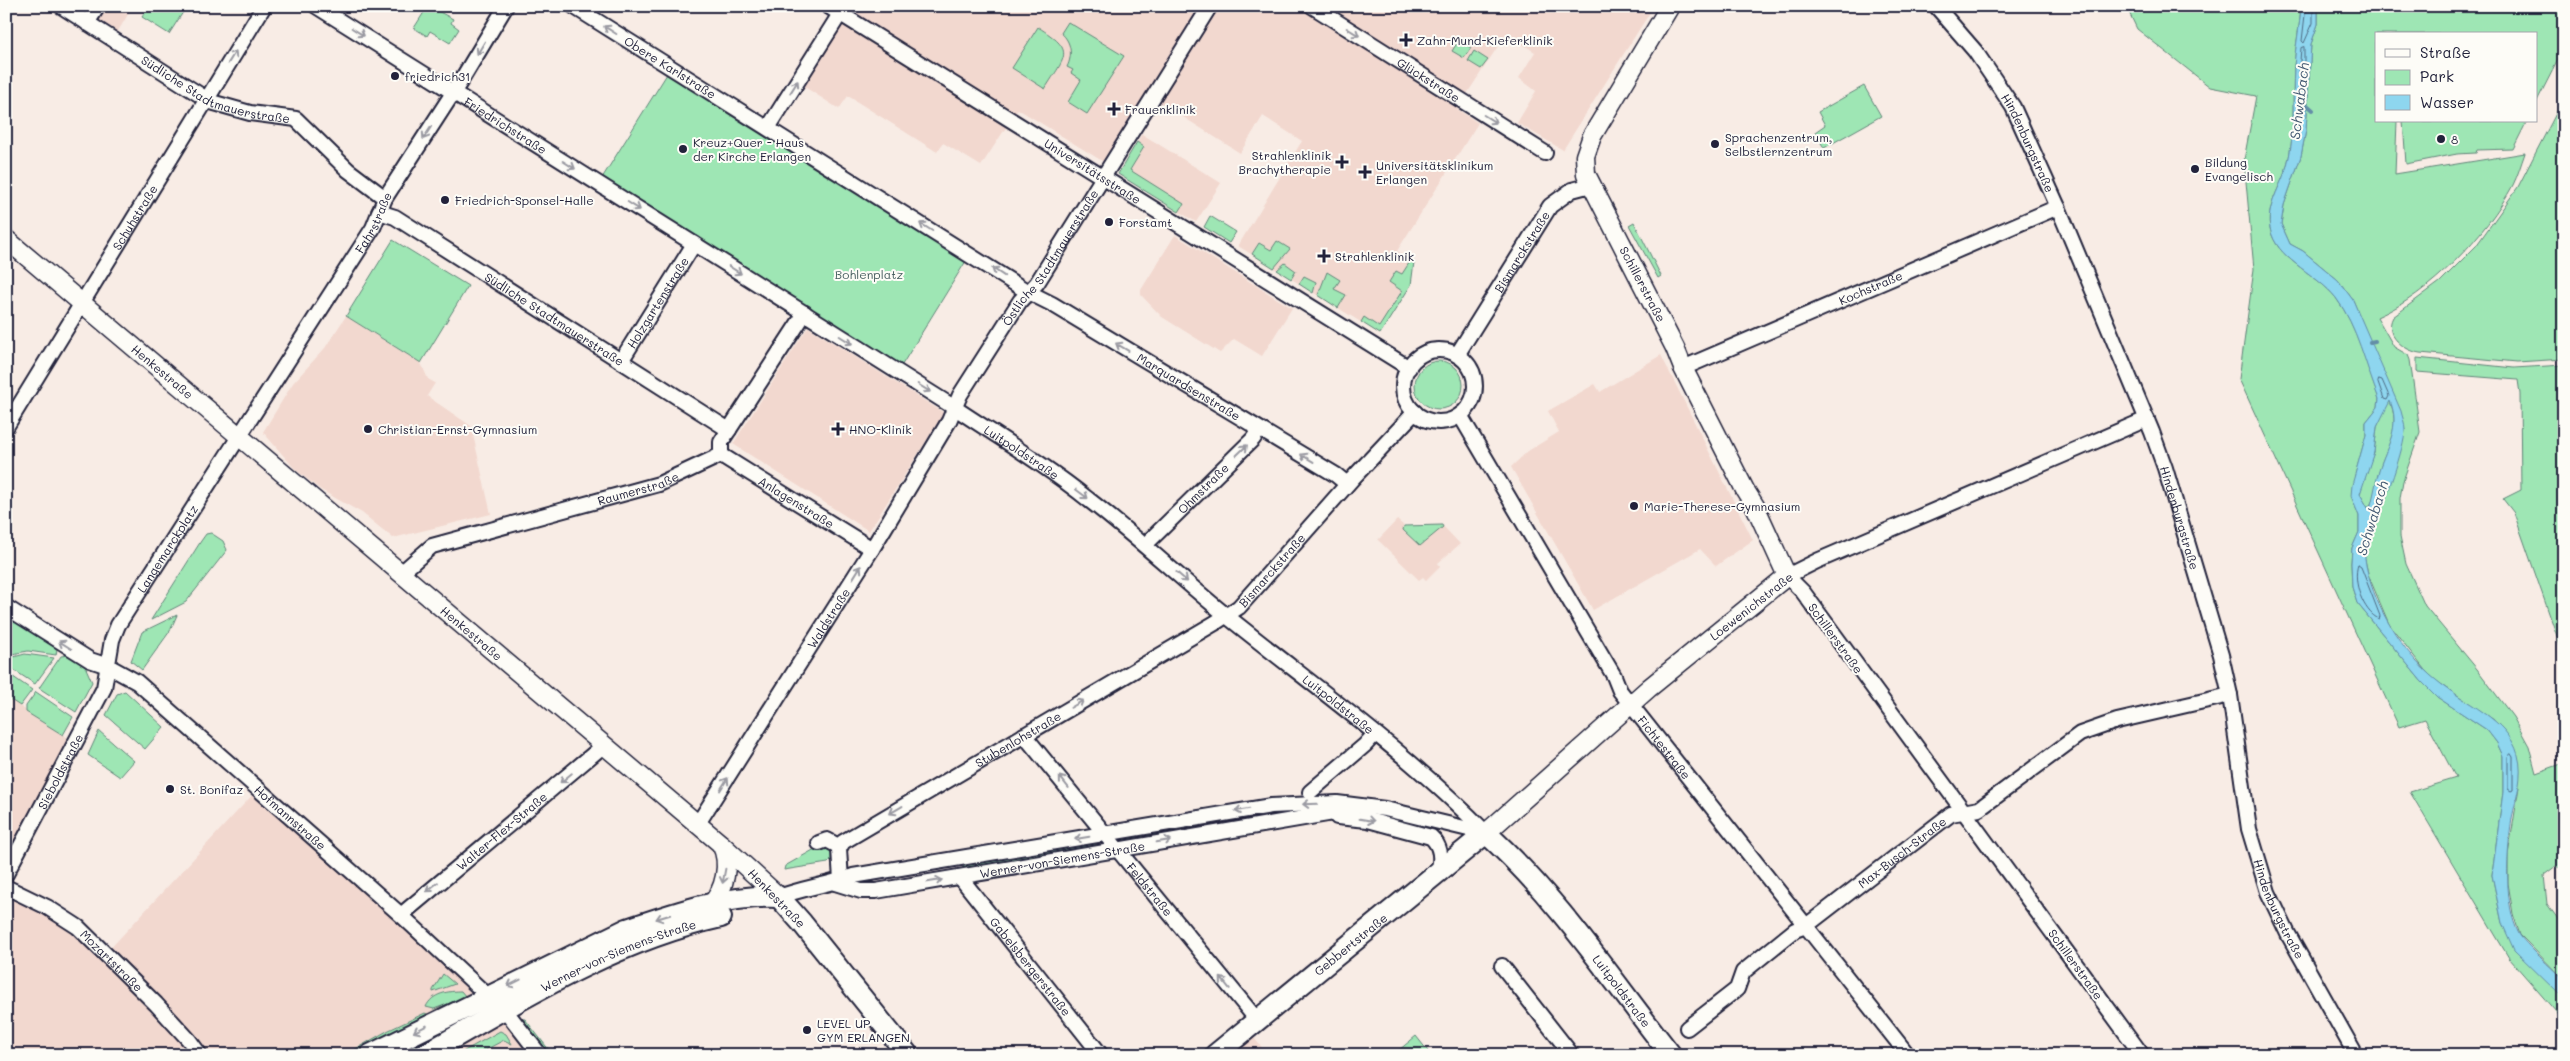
<svg xmlns="http://www.w3.org/2000/svg" width="2570" height="1061" viewBox="0 0 2570 1061" font-family="Mali,sans-serif">
<rect width="100%" height="100%" fill="#f8ece5"/>
<filter id="ink" filterUnits="userSpaceOnUse"><feTurbulence type="fractalNoise" baseFrequency=".02" numOctaves="2"/><feDisplacementMap in="SourceGraphic" scale="10" xChannelSelector="R" yChannelSelector="G"/><feConvolveMatrix kernelMatrix="1 2 1 2 8 2 1 2 1" color-interpolation-filters="sRGB"/></filter>
<g filter="url(#ink)">
<path fill="#f2d8cf" d="M52,6H133L111,43Z
M849,6H1654L1563,150L1517,123L1536,91L1519,78L1535,52L1506,34L1457,109L1478,123L1397,251L1414,262L1411,285L1380,334L1238,246L1302,141L1263,116L1240,153L1150,96L1107,164L1018,109L981,166L943,143L937,152L848,96L839,109L800,84Z
M1142,134L1221,183L1196,222L1118,174Z
M1175,235L1292,308L1262,356L1234,339L1220,353L1162,317L1141,295V290Z
M346,316L421,363L428,379L435,383L427,396L471,426L491,514L393,538L362,513L321,490L295,469L263,432L293,383L325,348Z
M808,327L944,413L869,531L733,444Z
M1661,355L1753,540L1716,566L1700,549L1593,610L1511,467L1528,451L1559,432L1548,411L1595,384L1600,392Z
M1397,520L1404,526L1442,525L1460,544L1438,563L1440,566L1426,580L1423,577L1419,580L1378,540Z
M6,697L77,744L6,877Z
M258,789L490,994L539,1055H6V887L106,953Z
M1250,1033L1268,1055H1222Z"/>
<path fill="#9ee6b4" stroke="#608478" d="M149,6H187L169,34L142,17Z
M428,6L453,19L451,23L459,29L450,43L430,31L427,36L414,28Z
M2126,6H2301C2300,27 2295,47 2294,67C2292,100 2296,137 2286,169C2279,190 2263,211 2272,235C2281,261 2318,275 2336,298C2358,327 2366,365 2379,399L2378,407L2366,422V435L2355,475L2354,503L2359,516V532L2352,548L2351,563L2352,587L2357,603L2422,682L2437,697L2487,730L2497,743L2503,756V792L2492,875L2502,923L2564,999V1021L2509,958L2410,792L2456,778L2425,719L2399,727L2239,379L2254,269L2244,160L2256,96L2210,87L2137,29Z
M2318,6H2564V48L2536,103V34H2376V121H2397L2395,174L2525,153C2521,164 2518,175 2513,185C2486,235 2430,294 2377,317L2394,347L2408,355L2410,360L2420,432L2403,481L2400,498V536L2406,564L2425,606L2477,669L2513,717L2529,746L2536,773L2564,763V869L2556,866L2544,875L2547,904L2564,927V980L2520,935L2513,914L2508,883V855L2519,787L2494,720L2435,680L2424,669L2389,624L2369,577L2364,556L2399,454L2405,429L2353,300L2338,280L2303,251L2290,244L2281,224L2284,205L2301,156L2306,130L2311,44L2318,24Z
M1068,22L1124,56L1087,114L1068,102L1081,80L1071,73L1073,70L1067,67C1073,55 1071,41 1061,33Z
M1038,27C1076,51 1066,55 1045,89L1012,68Z
M1459,40L1471,48L1464,58L1452,51Z
M1474,51L1488,60L1481,69L1468,61Z
M667,74L966,261L900,368L602,178Z
M1864,86L1881,116L1824,148L1815,132L1825,125L1818,112Z
M2564,98V359L2517,362L2420,353C2405,351 2383,335 2393,317L2440,282L2476,246L2518,187Z
M2403,121H2527L2513,149L2477,150L2476,153L2457,154L2406,164Z
M1137,142L1144,147L1130,170L1184,204L1179,212L1118,174Z
M1210,216L1236,232L1229,243L1204,227Z
M1634,222L1661,276L1658,278L1629,225Z
M393,240L468,286L421,363L346,316Z
M1277,241L1290,249L1274,268L1252,254L1259,243L1271,250Z
M1411,260L1414,262L1411,285L1380,334L1361,322L1364,317L1379,327L1402,291L1389,282L1396,271L1402,274Z
M1285,263L1296,271L1291,279L1277,270Z
M1327,272L1340,280L1334,289L1346,295L1338,308L1318,295Z
M1304,276L1316,282L1313,293L1299,284Z
M2417,358L2514,368L2564,365V656L2514,513L2503,499L2521,490L2520,394L2518,380L2417,372Z
M1415 385a24 24 0 1 1 48 0a24 24 0 1 1-48 0Z
M2389,399C2402,429 2387,444 2379,471C2376,482 2376,499 2368,508L2360,494L2363,479L2374,452L2377,427Z
M1442,525L1443,527L1420,546L1403,530L1404,526Z
M211,533L223,541L227,550L186,602L151,620L201,541L206,534Z
M177,615L170,631L142,670L131,661L142,632Z
M6,616L57,649L56,655L28,651L6,655Z
M25,654L54,658L35,684L6,665V659Z
M70,655L85,666L92,682L76,712L39,688L61,656Z
M6,672L32,690L20,706L6,697Z
M125,691L164,727L145,749L106,715L117,694Z
M36,692L73,717L63,735L26,712V706Z
M99,731L134,761L120,777L88,755Z
M1182,825L1179,834L1126,842L1123,839V836Z
M1096,842V848L961,872L965,862Z
M822,845L831,851V860L828,863L784,870L785,866Z
M443,974L455,984L433,992V990Z
M461,991L466,997L434,1009L426,1007C432,993 449,991 461,991Z
M425,1013L431,1016L355,1055H345L387,1031Z
M462,1017L464,1025L411,1055H385Z
M523,1019H525L553,1055H549Z
M500,1031L506,1034L512,1044L504,1040L476,1055H457Z
M1416,1036L1431,1055H1393Z"/>
<path fill="#8ed6ef" stroke="#638ea7" fill-rule="evenodd" d="M2301,6H2318V24L2311,44L2306,130L2301,156L2284,205L2281,224L2290,244L2303,251L2338,280L2353,300L2401,411C2402,416 2405,423 2405,429C2405,447 2384,504 2376,523C2372,533 2363,547 2365,558C2370,601 2403,654 2436,680C2463,703 2508,718 2518,755C2524,776 2516,798 2512,818C2507,851 2503,904 2519,934C2524,943 2554,970 2564,980V999L2514,950L2502,923L2492,875L2503,792V756L2497,743L2487,730L2437,697L2422,682L2357,603L2352,587L2351,563L2352,548L2359,532V516L2351,496L2352,485L2366,435V422L2378,407L2379,399C2365,365 2358,327 2336,298C2318,275 2281,261 2272,235C2263,211 2279,190 2286,169C2296,137 2292,100 2294,67C2295,47 2300,27 2301,6ZM2390,401C2401,427 2387,445 2379,470C2376,481 2374,493 2371,505L2368,508L2360,494L2374,452L2377,427Z"/>
<g fill="none" stroke-linecap="round" stroke-linejoin="round">
<path stroke="#4d6a83" stroke-width="1" d="M2306,6L2302,41L2304,43L2313,23V6
M2304,47V75L2301,77L2299,75L2301,48Z
M2379,379L2382,380L2389,396L2387,400L2384,399L2378,382Z
M2358,565L2361,567L2380,616L2379,619C2363,612 2352,581 2358,565Z
M2511,754L2513,757V790L2511,791L2508,789V757Z"/>
<path stroke="#638ea7" stroke-width="4" d="M2305,103L2313,110
M2370,342L2375,341"/>
<defs>
<g id="minor">
<path id="s1" d="M61,6L211,102L250,113L296,119L348,170L385,198"/>
<path id="s2" d="M316,6L955,408C1000,438 1047,466 1089,500C1137,537 1181,579 1228,617C1315,687 1408,753 1486,833"/>
<path id="s3" d="M573,6L1028,292L1052,304L1336,475L1347,484"/>
<path id="s4" d="M828,6L1409,368"/>
<path id="s5" d="M1312,6L1545,153"/>
<path id="s6" d="M1936,6L1975,51L2013,107L2058,207L2152,432L2165,468L2221,655L2230,695L2249,829L2268,892L2288,934L2356,1055"/>
<path d="M87,23L98,6"/>
<path d="M768,128L845,6"/>
<path id="s7" d="M379,212L395,217L729,430"/>
<circle cx="1439" cy="386" r="36"/>
<path id="s8" d="M1457,355L1550,206L1572,190L1591,185"/>
<path id="s9" d="M621,361L694,244"/>
<path id="s10" d="M1683,368L2058,207"/>
<path id="s11" d="M1460,415L1614,676L1620,691L1908,1055"/>
<path id="s12" d="M6,427L264,6"/>
<path id="s13" d="M721,455L872,549"/>
<path d="M721,455V442L805,313"/>
<path id="s14" d="M1145,545L1253,439L1259,430"/>
<path id="s15" d="M401,573L432,546L659,484L721,455"/>
<path id="s16" d="M6,607L90,660L108,666L137,682L401,915L489,997"/>
<path id="s17" d="M1024,735L1257,1020"/>
<path d="M1310,792L1365,745L1375,734"/>
<path d="M1337,817L1368,820L1431,837C1441,846 1442,859 1438,872"/>
<path id="s18" d="M697,825L872,549L949,421L960,395L1020,301L1037,283L1210,6"/>
<path d="M819,843L827,840L840,847"/>
<path id="s19" d="M6,874L104,688L112,640L118,625L373,228L385,198L462,79L506,6"/>
<path id="s20" d="M960,877L1101,1055"/>
<path id="s21" d="M841,880L839,849L843,842L1215,623L1239,607L1352,479L1415,412"/>
<path id="s22" d="M835,883L861,891H876L1351,810"/>
<path id="s23" d="M6,887L47,907L78,927L156,1004L189,1040L200,1055"/>
<path d="M779,897C803,888 828,885 853,876L1271,806L1337,803L1385,809L1485,833"/>
<path id="s24" d="M401,915L603,746"/>
<path d="M1502,966L1572,1055"/>
<path d="M505,1010L540,1055"/>
<path id="s25" d="M1687,1028L1737,989L1743,972L1795,930L1806,926L1951,814L1979,809L2080,734L2117,721L2230,695"/>
<path d="M2142,1055L1803,592L1787,576L1817,561L2147,419"/>
</g>
<g id="tertiary">
<path id="s26" d="M6,239L721,844L779,897"/>
<path d="M1486,833L1649,688L1787,576L1755,506L1745,490L1683,368L1675,348L1586,174L1585,156L1592,136L1670,6"/>
<path d="M710,905C725,891 731,863 721,844"/>
</g>
<g id="secondary">
<path d="M779,897L802,923L908,1055"/>
<path d="M370,1055L627,929C674,913 729,894 779,897"/>
<path id="s27" d="M424,1055C518,1001 613,941 721,917"/>
<path id="s28" d="M1215,1055L1486,833C1557,897 1612,980 1671,1055"/>
</g>
</defs>
<use href="#minor" stroke="#22223b" stroke-width="18"/>
<use href="#tertiary" stroke="#22223b" stroke-width="21"/>
<use href="#secondary" stroke="#22223b" stroke-width="24"/>
<use href="#minor" stroke="#fdfcf7" stroke-width="14"/>
<use href="#tertiary" stroke="#fdfcf7" stroke-width="18"/>
<use href="#secondary" stroke="#fdfcf7" stroke-width="20"/>
</g>
<defs><path id="oneway-shaft" d="M-6 0H5M1.5-3L5.5 0L1.5 3" fill="none" stroke-width="1.6" stroke-linecap="round" stroke-linejoin="round" transform="scale(1.25)"/></defs>
<g stroke="#9a9aa2">
<use href="#oneway-shaft" transform="translate(610 30) rotate(-148)"/>
<use href="#oneway-shaft" transform="translate(358 32) rotate(32)"/>
<use href="#oneway-shaft" transform="translate(1353 32) rotate(32)"/>
<use href="#oneway-shaft" transform="translate(481 48) rotate(121)"/>
<use href="#oneway-shaft" transform="translate(232 57) rotate(-58)"/>
<use href="#oneway-shaft" transform="translate(794 87) rotate(-58)"/>
<use href="#oneway-shaft" transform="translate(1490 119) rotate(32)"/>
<use href="#oneway-shaft" transform="translate(427 133) rotate(123)"/>
<use href="#oneway-shaft" transform="translate(569 165) rotate(32)"/>
<use href="#oneway-shaft" transform="translate(634 206) rotate(32)"/>
<use href="#oneway-shaft" transform="translate(926 227) rotate(-148)"/>
<use href="#oneway-shaft" transform="translate(735 270) rotate(32)"/>
<use href="#oneway-shaft" transform="translate(998 272) rotate(-146)"/>
<use href="#oneway-shaft" transform="translate(846 340) rotate(32)"/>
<use href="#oneway-shaft" transform="translate(1122 347) rotate(-149)"/>
<use href="#oneway-shaft" transform="translate(924 388) rotate(32)"/>
<use href="#oneway-shaft" transform="translate(1242 450) rotate(-44)"/>
<use href="#oneway-shaft" transform="translate(1307 458) rotate(-149)"/>
<use href="#oneway-shaft" transform="translate(1082 494) rotate(37)"/>
<use href="#oneway-shaft" transform="translate(857 572) rotate(-58)"/>
<use href="#oneway-shaft" transform="translate(1182 577) rotate(41)"/>
<use href="#oneway-shaft" transform="translate(65 645) rotate(-148)"/>
<use href="#oneway-shaft" transform="translate(1077 704) rotate(-30)"/>
<use href="#oneway-shaft" transform="translate(566 778) rotate(141)"/>
<use href="#oneway-shaft" transform="translate(1064 782) rotate(-128)"/>
<use href="#oneway-shaft" transform="translate(724 784) rotate(-58)"/>
<use href="#oneway-shaft" transform="translate(1310 804) rotate(178)"/>
<use href="#oneway-shaft" transform="translate(896 810) rotate(149)"/>
<use href="#oneway-shaft" transform="translate(1242 810) rotate(171)"/>
<use href="#oneway-shaft" transform="translate(1367 820) rotate(9)"/>
<use href="#oneway-shaft" transform="translate(1082 838) rotate(170)"/>
<use href="#oneway-shaft" transform="translate(1164 841) rotate(-10)"/>
<use href="#oneway-shaft" transform="translate(724 876) rotate(101)"/>
<use href="#oneway-shaft" transform="translate(935 881) rotate(-10)"/>
<use href="#oneway-shaft" transform="translate(432 887) rotate(142)"/>
<use href="#oneway-shaft" transform="translate(663 917) rotate(163)"/>
<use href="#oneway-shaft" transform="translate(514 983) rotate(153)"/>
<use href="#oneway-shaft" transform="translate(1225 983) rotate(-129)"/>
<use href="#oneway-shaft" transform="translate(420 1029) rotate(153)"/>
</g>
</g>
<g fill="#22223b" stroke="#fdfcf7" stroke-width="2">
<path d="M1403.5 32.5h5v5h5v5h-5v5h-5v-5h-5v-5h5z"/>
<circle cx="395" cy="76" r="5"/>
<path d="M1111.5 101.5h5v5h5v5h-5v5h-5v-5h-5v-5h5z"/>
<circle cx="2441" cy="139" r="5"/>
<circle cx="1715" cy="144" r="5"/>
<circle cx="683" cy="149" r="5"/>
<path d="M1339.5 154.5h5v5h5v5h-5v5h-5v-5h-5v-5h5z"/>
<circle cx="2195" cy="169" r="5"/>
<path d="M1362.5 164.5h5v5h5v5h-5v5h-5v-5h-5v-5h5z"/>
<circle cx="445" cy="200" r="5"/>
<circle cx="1109" cy="222" r="5"/>
<path d="M1321.5 248.5h5v5h5v5h-5v5h-5v-5h-5v-5h5z"/>
<circle cx="368" cy="429" r="5"/>
<path d="M835.5 421.5h5v5h5v5h-5v5h-5v-5h-5v-5h5z"/>
<circle cx="1634" cy="506" r="5"/>
<circle cx="170" cy="789" r="5"/>
<circle cx="807" cy="1030" r="5"/>
</g>
<g text-anchor="middle" dominant-baseline="central" stroke-width="4" stroke-linejoin="round" paint-order="stroke">
<g font-size="12" fill="#22223b" stroke="#fdfcf7" text-anchor="start">
<text x="1417" y="40">Zahn-Mund-Kieferklinik</text>
<text x="405" y="76">friedrich31</text>
<text x="1125" y="109">Frauenklinik</text>
<text x="1725" y="137">Sprachenzentrum,<tspan x="1725" dy="14">Selbstlernzentrum</tspan></text>
<text x="2451" y="139">8</text>
<text x="693" y="142">Kreuz+Quer - Haus<tspan x="693" dy="14">der Kirche Erlangen</tspan></text>
<text x="1331" y="155" text-anchor="end">Strahlenklinik<tspan x="1331" dy="14">Brachytherapie</tspan></text>
<text x="2205" y="162">Bildung<tspan x="2205" dy="14">Evangelisch</tspan></text>
<text x="1376" y="165">Universitätsklinikum<tspan x="1376" dy="14">Erlangen</tspan></text>
<text x="455" y="200">Friedrich-Sponsel-Halle</text>
<text x="1119" y="222">Forstamt</text>
<text x="1335" y="256">Strahlenklinik</text>
<text x="378" y="429">Christian-Ernst-Gymnasium</text>
<text x="849" y="429">HNO-Klinik</text>
<text x="1644" y="506">Marie-Therese-Gymnasium</text>
<text x="180" y="789">St. Bonifaz</text>
<text x="817" y="1023">LEVEL UP<tspan x="817" dy="14">GYM ERLANGEN</tspan></text>
</g>
<g font-size="12" fill="#22223b" stroke="#fdfcf7">
<text stroke="none"><textPath href="#s3" startOffset="115">Obere Karlstraße</textPath></text>
<text stroke="none"><textPath href="#s5" startOffset="138">Glückstraße</textPath></text>
<text stroke="none"><textPath href="#s1" startOffset="178">Südliche Stadtmauerstraße</textPath></text>
<text stroke="none"><textPath href="#s2" startOffset="224">Friedrichstraße</textPath></text>
<text stroke="none"><textPath href="#s6" startOffset="166">Hindenburgstraße</textPath></text>
<text stroke="none"><textPath href="#s4" startOffset="312">Universitätsstraße</textPath></text>
<text stroke="none"><textPath href="#s12" startOffset="246">Schuhstraße</textPath></text>
<text stroke="none"><textPath href="#s19" startOffset="752">Fahrstraße</textPath></text>
<text stroke="none"><textPath href="#s8" startOffset="122">Bismarckstraße</textPath></text>
<text stroke="none"><textPath href="#s18" startOffset="669">Östliche Stadtmauerstraße</textPath></text>
<text transform="translate(1643 284) rotate(62)">Schillerstraße</text>
<text stroke="none"><textPath href="#s10" startOffset="204">Kochstraße</textPath></text>
<text stroke="none"><textPath href="#s9" startOffset="69">Holzgartenstraße</textPath></text>
<text stroke="none"><textPath href="#s7" startOffset="206">Südliche Stadtmauerstraße</textPath></text>
<text stroke="none"><textPath href="#s26" startOffset="205">Henkestraße</textPath></text>
<text stroke="none"><textPath href="#s3" startOffset="724">Marquardsenstraße</textPath></text>
<text stroke="none"><textPath href="#s2" startOffset="835">Luitpoldstraße</textPath></text>
<text stroke="none"><textPath href="#s15" startOffset="255">Raumerstraße</textPath></text>
<text stroke="none"><textPath href="#s14" startOffset="81">Ohmstraße</textPath></text>
<text stroke="none"><textPath href="#s13" startOffset="89">Anlagenstraße</textPath></text>
<text stroke="none"><textPath href="#s6" startOffset="571">Hindenburgstraße</textPath></text>
<text stroke="none"><textPath href="#s19" startOffset="366">Langemarckplatz</textPath></text>
<text stroke="none"><textPath href="#s21" startOffset="549">Bismarckstraße</textPath></text>
<text transform="translate(1751 606) rotate(-38)">Loewenichstraße</text>
<text stroke="none"><textPath href="#s18" startOffset="245">Waldstraße</textPath></text>
<text stroke="none"><textPath href="#s26" startOffset="610">Henkestraße</textPath></text>
<text transform="translate(1836 638) rotate(54)">Schillerstraße</text>
<text stroke="none"><textPath href="#s2" startOffset="1240">Luitpoldstraße</textPath></text>
<text stroke="none"><textPath href="#s21" startOffset="242">Stubenlohstraße</textPath></text>
<text stroke="none"><textPath href="#s11" startOffset="391">Fichtestraße</textPath></text>
<text stroke="none"><textPath href="#s19" startOffset="116">Sieboldstraße</textPath></text>
<text stroke="none"><textPath href="#s16" startOffset="356">Hofmannstraße</textPath></text>
<text stroke="none"><textPath href="#s24" startOffset="131">Walter-Flex-Straße</textPath></text>
<text stroke="none"><textPath href="#s25" startOffset="281">Max-Busch-Straße</textPath></text>
<text stroke="none"><textPath href="#s22" startOffset="231">Werner-von-Siemens-Straße</textPath></text>
<text stroke="none"><textPath href="#s17" startOffset="199">Feldstraße</textPath></text>
<text transform="translate(777 898) rotate(46)">Henkestraße</text>
<text stroke="none"><textPath href="#s6" startOffset="976">Hindenburgstraße</textPath></text>
<text stroke="none"><textPath href="#s28" startOffset="175">Gebbertstraße</textPath></text>
<text stroke="none"><textPath href="#s27" startOffset="219">Werner-von-Siemens-Straße</textPath></text>
<text stroke="none"><textPath href="#s23" startOffset="130">Mozartstraße</textPath></text>
<text transform="translate(2076 964) rotate(54)">Schillerstraße</text>
<text stroke="none"><textPath href="#s20" startOffset="114">Gabelsbergerstraße</textPath></text>
<text stroke="none"><textPath href="#s28" startOffset="559">Luitpoldstraße</textPath></text>
</g>
<g font-size="12" fill="#475d5f" stroke="#fdfcf7">
<text x="869" y="274">Bohlenplatz</text>
</g>
<g font-size="14" font-style="italic" fill="#425871" stroke="#fdfcf7">
<text transform="translate(2299 101) rotate(-83)">Schwabach</text>
<text transform="translate(2372 518) rotate(-73)">Schwabach</text>
</g>
</g>
<rect width="2570" height="1061" fill="none" stroke="#fdfcf7" stroke-width="25"/>
<rect x="12" y="12" width="2545" height="1036" fill="none" stroke="#22223b" stroke-width="2" filter="url(#ink)"/>
<rect x="2375" y="32" width="162" height="90" fill="#fdfcf7" stroke="#a5a5ac"/>
<rect x="2385" y="49" width="25" height="8" fill="#fdfcf7" stroke="#a5a5ac"/>
<text x="2420" y="58" font-size="15" fill="#22223b">Straße</text>
<rect x="2385" y="70" width="25" height="15" fill="#9ee6b4" stroke="#a5a5ac"/>
<text x="2420" y="82" font-size="15" fill="#22223b">Park</text>
<rect x="2385" y="95" width="25" height="15" fill="#8ed6ef" stroke="#a5a5ac"/>
<text x="2420" y="108" font-size="15" fill="#22223b">Wasser</text>
</svg>
